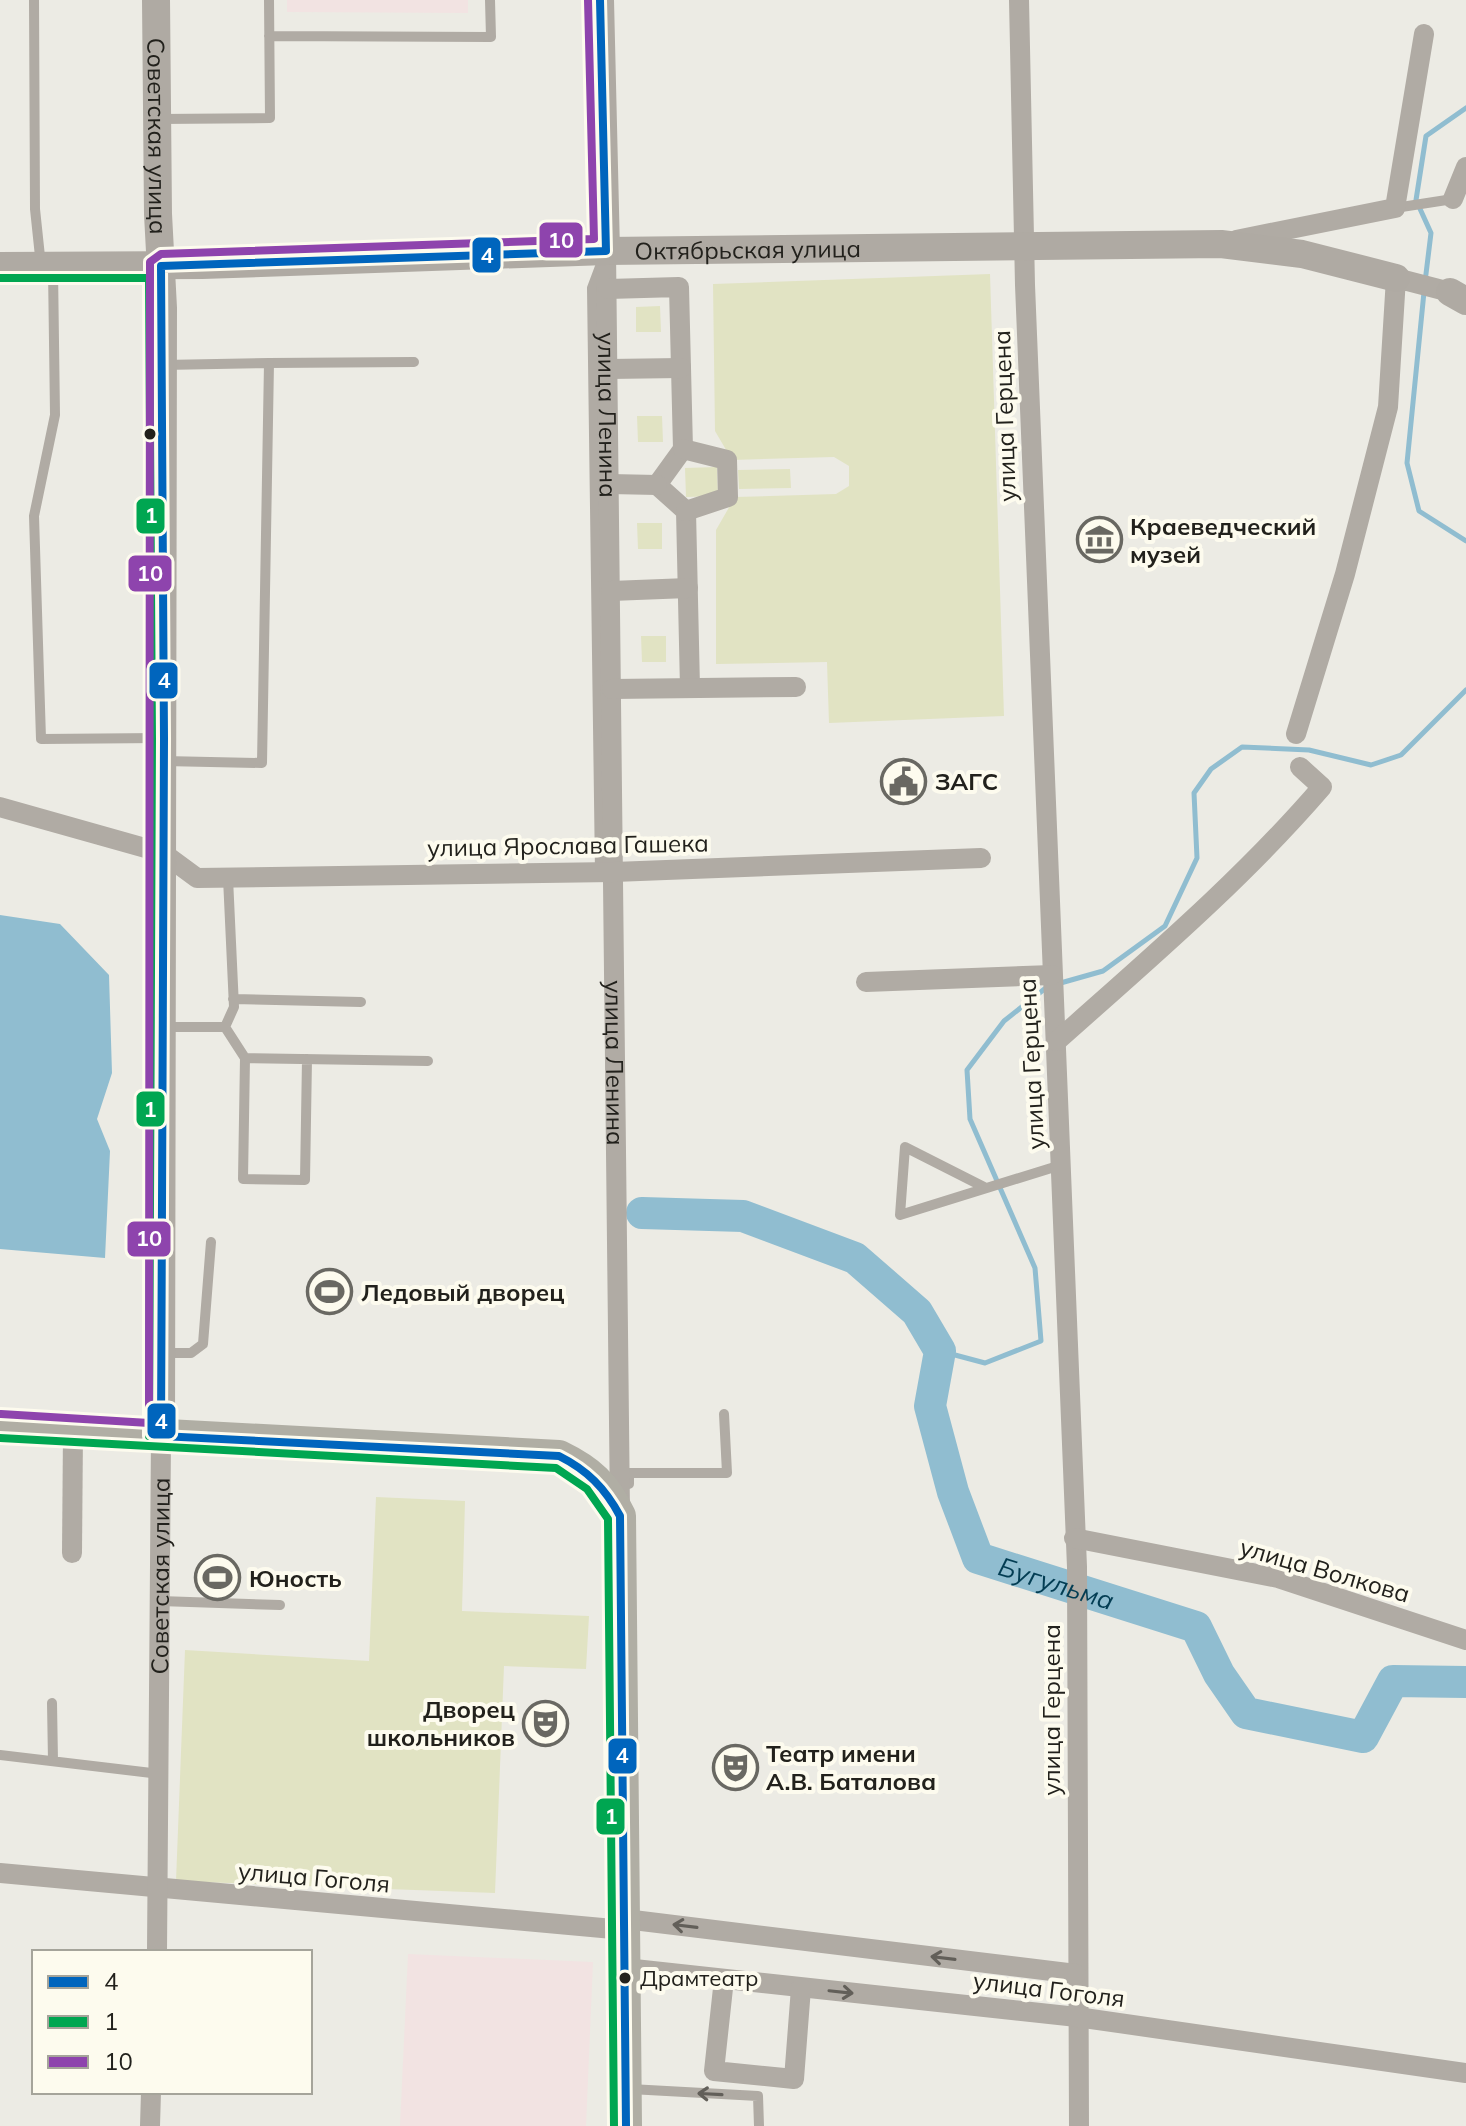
<svg xmlns="http://www.w3.org/2000/svg" width="1466" height="2126" viewBox="0 0 1466 2126" font-family="Mulish,sans-serif">
<rect width="100%" height="100%" fill="#ecebe4"/>
<path fill="#f2e3e2" d="M287,0H468V13L287,12Z
M408,1954L593,1962L586,2126H400Z"/>
<path fill="#e1e3c3" d="M990,274L1004,716L829,723L827,662L716,664V530L735,497L836,494L849,486V466L834,457L732,460L715,431L713,284Z
M660,306L661,332H636V307Z
M637,416H662L663,442H638Z
M717,467L718,496L686,497L685,468Z
M790,469L791,488L739,489L738,470Z
M637,523H662V549H638Z
M641,636H666V662H642Z
M376,1497L465,1501L462,1611L589,1616L586,1669L504,1666L495,1893L176,1881L185,1650L369,1661Z"/>
<path fill="#90bdd0" d="M0,915L60,924L109,975L112,1073L97,1119L110,1151L105,1258L0,1249Z"/>
<g fill="none" stroke-linecap="round" stroke-linejoin="round">
<path stroke="#90bdd0" stroke-width="5" d="M1425,282L1431,233L1416,200L1426,136L1466,108
M1424,292L1407,463L1419,511L1466,541
M1057,984L1103,971L1165,926L1197,858L1194,793L1211,769L1242,747L1309,750L1371,765L1401,755L1466,690
M940,1351L985,1363L1041,1341L1035,1268L970,1119L967,1070L1004,1021L1047,987"/>
<path stroke="#90bdd0" stroke-width="32" id="s1" d="M642,1213L743,1216L855,1258L917,1312L940,1351L930,1406L953,1492L978,1558L1196,1627L1219,1674L1246,1713L1363,1737L1393,1681L1466,1682"/>
<path stroke="#b0aba4" stroke-width="10" d="M34,0L35,209L41,266
M269,36L491,37L490,0
M159,119L270,118L269,0
M1395,208L1453,199
M53,269L55,415L34,516L41,739L160,738
M269,363L414,362
M163,365L269,363L262,763L164,761
M600,872L592,288L601,264
M233,999L361,1002
M164,1027H225L245,1058L243,1179L305,1180L307,1059
M225,1027L234,1007L228,878
M245,1058L428,1061
M986,1188L905,1147L900,1215L1061,1165
M163,1353H191L203,1344L211,1242
M629,1484V1473H727L724,1414
M160,1601L280,1605
M52,1703L53,1761
M0,1755L160,1774
M630,2089L758,2096L759,2126"/>
<g stroke="#b0aba4" stroke-width="20">
<path d="M1019,0L1025,285L1077,1567L1079,2126"/>
<path d="M1453,199L1466,167"/>
<path d="M1236,240L1395,208L1424,34"/>
<path id="s2" d="M606,251L620,1512"/>
<path d="M608,289L679,287L683,449L657,485L686,511L690,688"/>
<path d="M609,369L681,368"/>
<path d="M683,449L727,460L728,497L686,511"/>
<path d="M610,484L657,485"/>
<path d="M611,591L688,588"/>
<path d="M612,689L796,687"/>
<path d="M1296,734L1345,574L1388,407L1396,278L1450,292"/>
<path d="M0,807L163,853L197,878L614,872L981,858"/>
<path d="M866,982L1052,975"/>
<path d="M1057,1041C1149,959 1242,880 1322,787L1300,767"/>
<path d="M1074,1538L1278,1578L1466,1640"/>
<path d="M72,1553L73,1432"/>
<path d="M0,1873L624,1930"/>
<path d="M625,1919L1076,1974"/>
<path id="s3" d="M157,1952L161,1436"/>
<path d="M625,1968L1077,2017L1466,2073"/>
<path d="M724,1979L714,2071L794,2079L801,1988"/>
<path d="M150,2126L151,2092"/>
</g>
<g stroke="#afaaa3" stroke-width="28">
<path id="s4" d="M156,0L158,214L163,308L161,1436"/>
<path d="M600,0L606,251"/>
<path id="s5" d="M0,266L202,265L606,251L1221,244L1302,254L1396,278"/>
<path d="M1450,292L1466,301"/>
</g>
<path stroke="#b0aea4" stroke-width="32" d="M0,1426L559,1456C590,1471 605,1485 620,1516L626,2126"/>
<defs>
<path id="bus-1" d="M600,0L606,251L161,266L164,738L161,1436L559,1456C587,1470 605,1488 620,1516L626,2126"/>
<path id="bus-2" d="M0,278H149L152,738L149,1436
M0,1438L556,1468L587,1489L608,1519L614,2126"/>
<path id="bus-3" d="M1,1414L149,1423L150,262L161,254L594,239L588,0"/>
</defs>
<use href="#bus-1" stroke="#fdfbee" stroke-width="14"/>
<use href="#bus-2" stroke="#fdfbee" stroke-width="14"/>
<use href="#bus-3" stroke="#fdfbee" stroke-width="14"/>
<use href="#bus-1" stroke="#0065bd" stroke-width="8"/>
<use href="#bus-2" stroke="#00a651" stroke-width="8"/>
<use href="#bus-3" stroke="#8e44ad" stroke-width="8"/>
</g>
<defs><path id="oneway-shaft" d="M-6 0H5M1.5-3L5.5 0L1.5 3" fill="none" stroke-width="1.6" stroke-linecap="round" stroke-linejoin="round" transform="scale(2)"/></defs>
<g stroke="#625f59">
<use href="#oneway-shaft" transform="translate(685 1926) rotate(-173)"/>
<use href="#oneway-shaft" transform="translate(943 1958) rotate(-173)"/>
<use href="#oneway-shaft" transform="translate(841 1992) rotate(6)"/>
<use href="#oneway-shaft" transform="translate(710 2094) rotate(-177)"/>
</g>
<defs>
<symbol id="museum-ring" viewBox="-11 -11 22 22"><circle r="9.5" fill="#fdfbee" stroke="#696862" stroke-width="1.5"/><path d="M0-6L6-3V-2H-6V-3ZM-5-1h2V3h-2ZM-1-1h2V3h-2ZM3-1h2V3H3ZM-6 4H6V6H-6Z" fill="#696862"/></symbol>
<symbol id="civic-ring" viewBox="-11 -11 22 22"><circle r="9.5" fill="#fdfbee" stroke="#696862" stroke-width="1.5"/><path d="M-.6-6.5H3V-4.5H.6V-3L4-1V1h2V6H-6V1h2V-1L-.6-3ZM-1.2 2.5V6h2.4V2.5Z" fill="#696862"/></symbol>
<symbol id="stadium-ring" viewBox="-11 -11 22 22"><circle r="9.5" fill="#fdfbee" stroke="#696862" stroke-width="1.5"/><path d="M0-5a6.5 5 0 1 0 0 10a6.5 5 0 1 0 0-10ZM-3.5-1.8h7v3.6h-7Z" fill="#696862"/></symbol>
<symbol id="theatre-ring" viewBox="-11 -11 22 22"><circle r="9.5" fill="#fdfbee" stroke="#696862" stroke-width="1.5"/><path d="M-5-5.5Q0-4 5-5.5V0Q5 5 0 6Q-5 5-5 0ZM-3.3-2.5H-1v1.5H-3.3ZM1-2.5H3.3v1.5H1ZM-2.8 1Q0 5.5 2.8 1Z" fill="#696862"/></symbol>
</defs>
<g fill-rule="evenodd">
<use href="#museum-ring" x="1074" y="514" width="51" height="51"/>
<use href="#civic-ring" x="878" y="756" width="51" height="51"/>
<use href="#stadium-ring" x="304" y="1266" width="51" height="51"/>
<use href="#stadium-ring" x="192" y="1552" width="51" height="51"/>
<use href="#theatre-ring" x="520" y="1698" width="51" height="51"/>
<use href="#theatre-ring" x="710" y="1742" width="51" height="51"/>
</g>
<g fill="#22211c" stroke="#fdfbee" stroke-width="3">
<circle cx="150" cy="434" r="7"/>
<circle cx="625" cy="1978" r="7"/>
</g>
<g text-anchor="middle" dominant-baseline="central" stroke-width="8" stroke-linejoin="round" paint-order="stroke">
<g font-size="22" fill="#22211c" stroke="#fdfbee" text-anchor="start">
<text x="640" y="1978">Драмтеатр</text>
</g>
<g font-size="24" fill="#22211c" stroke="#fdfbee">
<text stroke="none"><textPath href="#s4" startOffset="136">Советская улица</textPath></text>
<text stroke="none"><textPath href="#s5" startOffset="748">Октябрьская улица</textPath></text>
<text stroke="none"><textPath href="#s2" startOffset="164">улица Ленина</textPath></text>
<text transform="translate(1004 416) rotate(-92)">улица Герцена</text>
<text transform="translate(568 845) rotate(-1)">улица Ярослава Гашека</text>
<text stroke="none"><textPath href="#s2" startOffset="812">улица Ленина</textPath></text>
<text transform="translate(1031 1064) rotate(-93)">улица Герцена</text>
<text transform="translate(1325 1570) rotate(16)">улица Волкова</text>
<text stroke="none"><textPath href="#s3" startOffset="376">Советская улица</textPath></text>
<text transform="translate(1051 1710) rotate(-90)">улица Герцена</text>
<text transform="translate(314 1877) rotate(5)">улица Гоголя</text>
<text transform="translate(1049 1989) rotate(7)">улица Гоголя</text>
</g>
<g font-size="24" font-weight="bold" fill="#22211c" stroke="#fdfbee" text-anchor="start">
<text x="1130" y="526">Краеведческий<tspan x="1130" dy="28">музей</tspan></text>
<text x="935" y="781">ЗАГС</text>
<text x="361" y="1292">Ледовый дворец</text>
<text x="249" y="1578">Юность</text>
<text x="515" y="1709" text-anchor="end">Дворец<tspan x="515" dy="28">школьников</tspan></text>
<text x="766" y="1753">Театр имени<tspan x="766" dy="28">А.В. Баталова</tspan></text>
</g>
<g font-size="26" font-style="italic" fill="#033d53" stroke="#fdfbee">
<text stroke="none"><textPath href="#s1" startOffset="646">Бугульма</textPath></text>
</g>
</g>
<g stroke="#fdfbee" stroke-width="3">
<rect x="538" y="221" width="46" height="38" rx="8" fill="#8e44ad"/>
<rect x="471" y="236" width="31" height="38" rx="8" fill="#0065bd"/>
<rect x="135" y="497" width="31" height="38" rx="8" fill="#00a651"/>
<rect x="127" y="554" width="46" height="39" rx="8" fill="#8e44ad"/>
<rect x="148" y="661" width="31" height="39" rx="8" fill="#0065bd"/>
<rect x="135" y="1090" width="31" height="38" rx="8" fill="#00a651"/>
<rect x="126" y="1220" width="46" height="38" rx="8" fill="#8e44ad"/>
<rect x="146" y="1402" width="31" height="38" rx="8" fill="#0065bd"/>
<rect x="607" y="1737" width="31" height="38" rx="8" fill="#0065bd"/>
<rect x="595" y="1797" width="31" height="39" rx="8" fill="#00a651"/>
</g>
<g font-size="22" text-anchor="middle" font-weight="bold" fill="#fff">
<text x="561" y="248">10</text>
<text x="487" y="263">4</text>
<text x="151" y="523">1</text>
<text x="150" y="581">10</text>
<text x="164" y="688">4</text>
<text x="150" y="1117">1</text>
<text x="149" y="1246">10</text>
<text x="161" y="1429">4</text>
<text x="622" y="1763">4</text>
<text x="611" y="1824">1</text>
</g>
<rect x="32" y="1950" width="280" height="144" fill="#fdfbee" stroke="#a5a49a" stroke-width="2"/>
<rect x="48" y="1976" width="40" height="12" fill="#0065bd" stroke="#a5a49a" stroke-width="2"/>
<text x="104" y="1990" font-size="24" fill="#22211c">4</text>
<rect x="48" y="2016" width="40" height="12" fill="#00a651" stroke="#a5a49a" stroke-width="2"/>
<text x="104" y="2030" font-size="24" fill="#22211c">1</text>
<rect x="48" y="2056" width="40" height="12" fill="#8e44ad" stroke="#a5a49a" stroke-width="2"/>
<text x="104" y="2070" font-size="24" fill="#22211c">10</text>
</svg>
